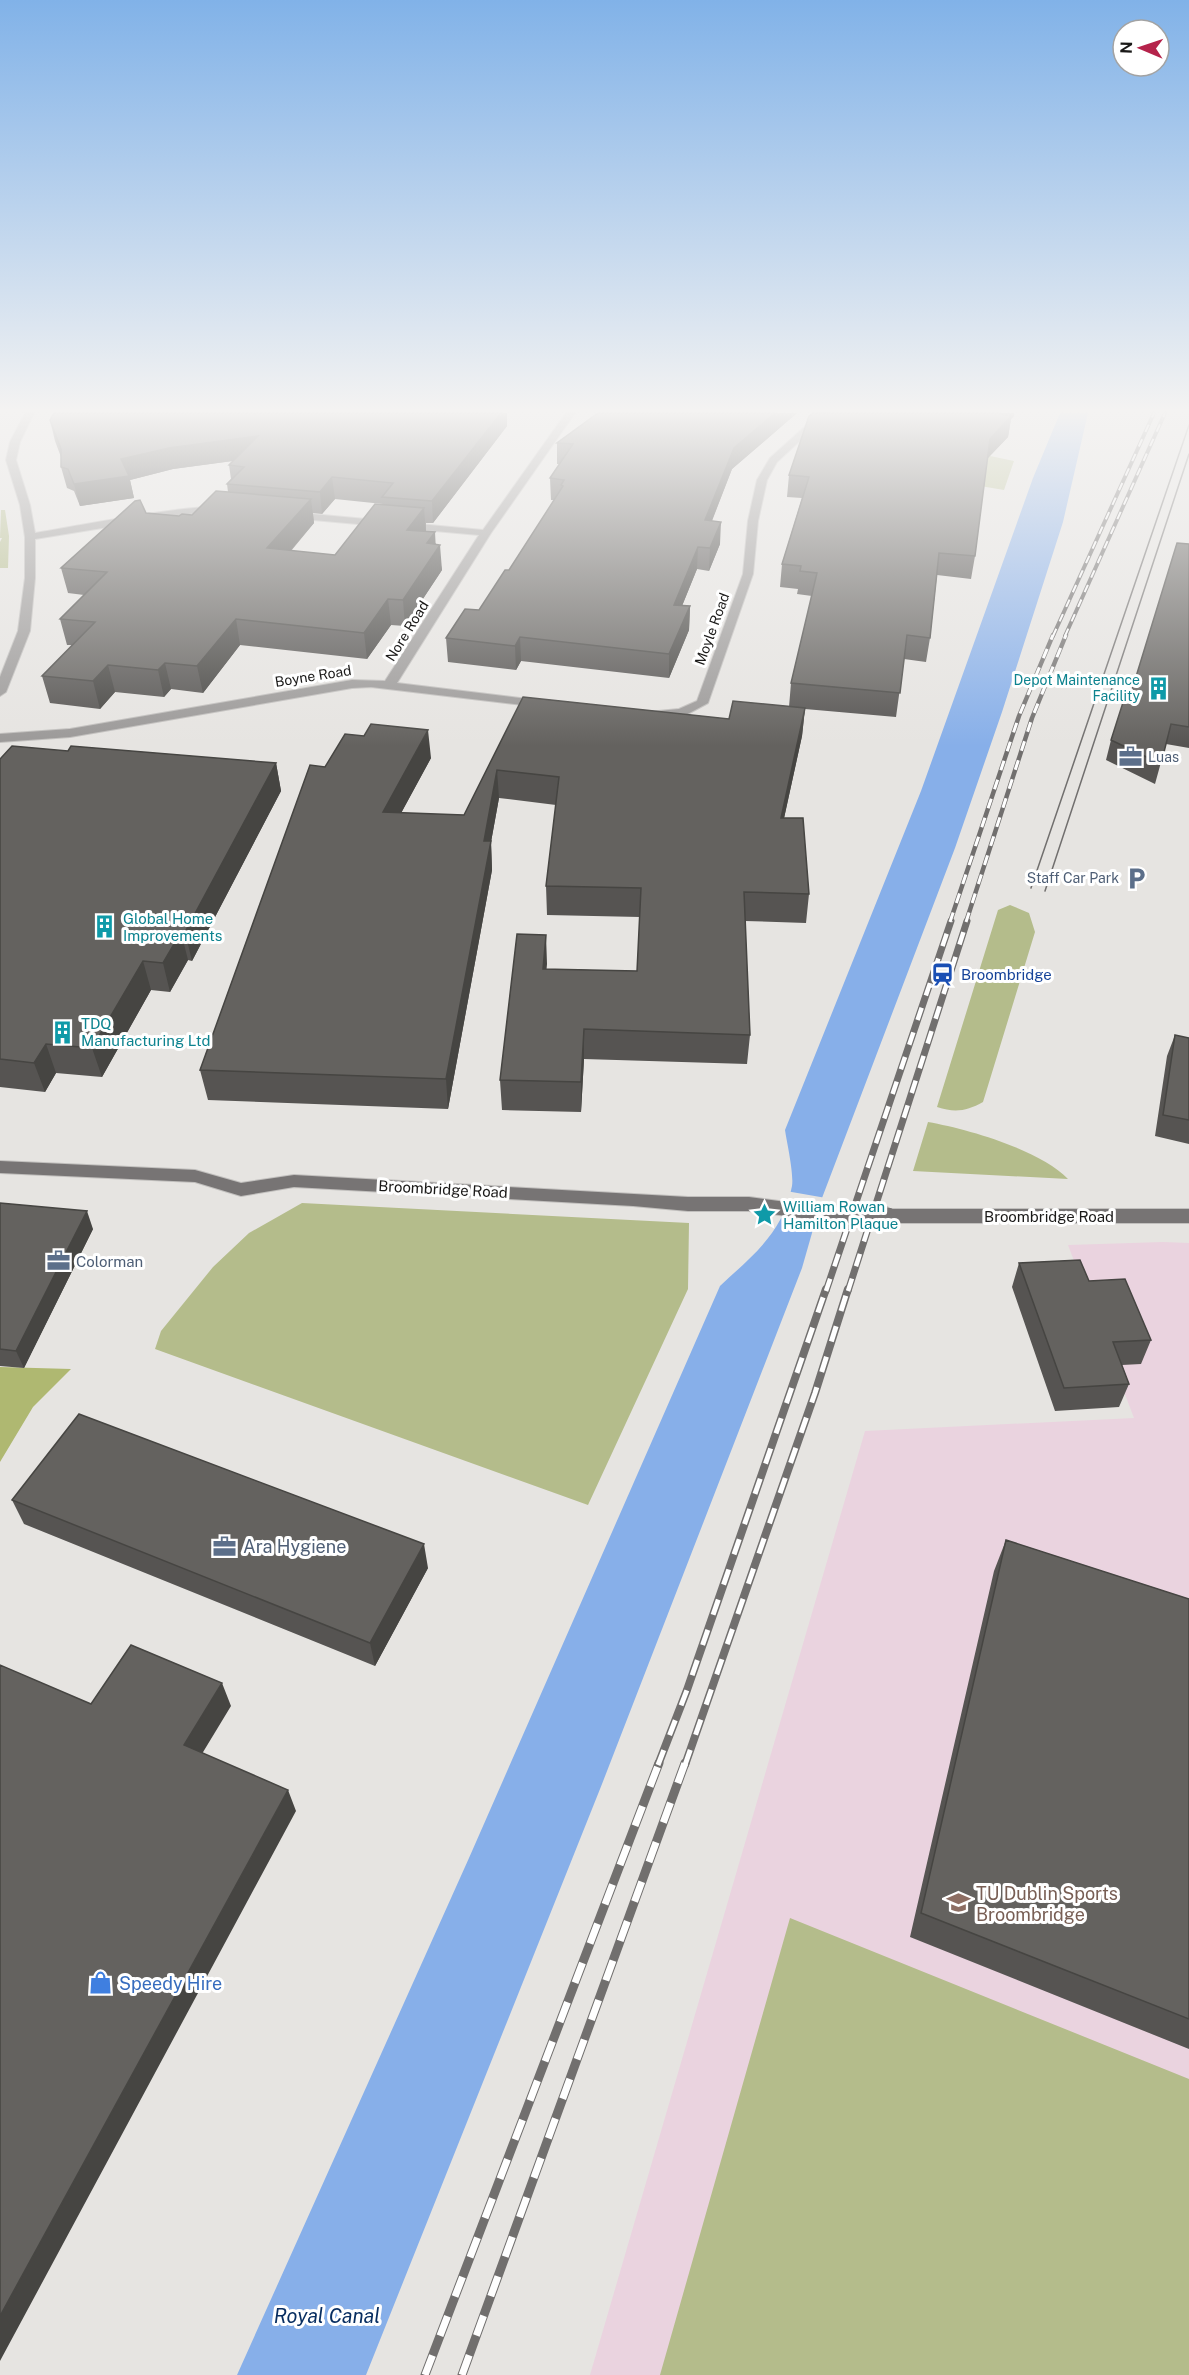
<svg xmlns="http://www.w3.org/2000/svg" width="1189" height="2375" viewBox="0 0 1189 2375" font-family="'Public Sans',sans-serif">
<rect width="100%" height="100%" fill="#e6e4e1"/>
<path fill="#ead3df" d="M1163,1242L1189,1243V2375H590L865,1431L1134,1418L1068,1245Z"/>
<path fill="#b4bc8b" d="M971,452L1014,461L1004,490L797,455Z
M1,510H5L9,536L8,568H0V542L2,538H0Z
M1010,905L1029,913L1035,932L983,1102C967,1111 955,1113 937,1107L998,910Z
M928,1122C968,1129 1040,1150 1068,1179L913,1171Z
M302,1203L689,1223L688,1289L588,1505L155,1349L161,1331L213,1267L249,1233Z
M790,1918L1189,2079V2375H660Z"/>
<path fill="#afb871" d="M0,1367L71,1369L33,1407L0,1462Z"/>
<path fill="#87afe9" d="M1060,413H1088L1063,522L1002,712L955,848L822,1198L802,1268L602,1784L366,2375H237L469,1858L720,1286C753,1255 783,1233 792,1186C794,1174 787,1143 785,1130L921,791L1033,478Z"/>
<path fill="#e6e4e1" d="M786,1191L826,1198L819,1225L779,1217Z"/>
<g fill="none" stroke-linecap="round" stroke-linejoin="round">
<defs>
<path id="street" d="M25,413H34L20,442L16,460L30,505L35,533C61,529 213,499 226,509L221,512L188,514L35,539V578L30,631L6,692L0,696V677L18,631L25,578V537L20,505L6,460L10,442Z
M566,413H575L491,533L397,683L544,701L550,705L548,708L371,687L352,688L70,737L0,742V734L70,729L352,680L385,681L479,535L291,518L286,515L291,512L483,530Z
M820,413H830L777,462L767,480L758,521L753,574L708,703L682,717L648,718L646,715L648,712L679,709L697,701L743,574L748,521L757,480L770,458Z"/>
<path id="secondary" d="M0,1161L195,1170L241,1183L294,1175L688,1197H749L824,1207L830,1209L833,1214L830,1219L824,1221L749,1211H688L633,1206L294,1187L241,1196L195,1182L0,1173Z
M888,1209H1189V1223H888L882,1221L879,1216L882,1211Z"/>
</defs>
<use href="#street" stroke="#c1bfbd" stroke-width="2"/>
<use href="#secondary" stroke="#c1bfbd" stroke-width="2"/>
<use href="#street" fill="#9b9998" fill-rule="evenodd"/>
<use href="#secondary" fill="#777474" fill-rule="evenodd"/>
<path stroke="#716f6e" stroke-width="1.5" d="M1031,888L1189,425
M1045,891L1189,454"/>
<defs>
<path id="rail-far4" d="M1053,636L1154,413
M1065,636L1165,413"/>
<path id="rail-far3" d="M950,922L1019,716L1053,635
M966,922L1032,718L1066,635"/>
<path id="rail-far2" d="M826,1291L951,921
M848,1291L967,921"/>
<path id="rail-far1" d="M658,1765L687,1690L826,1289
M685,1765L815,1393L848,1289"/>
<path id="rail" d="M425,2375L659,1763
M462,2375L685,1763"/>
</defs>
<use href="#rail-far4" stroke="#716f6e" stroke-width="4"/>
<use href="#rail-far3" stroke="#716f6e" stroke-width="4.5"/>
<use href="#rail-far2" stroke="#716f6e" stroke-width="7"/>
<use href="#rail-far1" stroke="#716f6e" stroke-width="8"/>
<use href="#rail" stroke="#716f6e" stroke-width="9"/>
<use href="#rail-far4" stroke="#fff" stroke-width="2" stroke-dasharray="8" stroke-linecap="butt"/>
<use href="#rail-far3" stroke="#fff" stroke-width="3" stroke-dasharray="10" stroke-linecap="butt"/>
<use href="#rail-far2" stroke="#fff" stroke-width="4.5" stroke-dasharray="13" stroke-linecap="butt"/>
<use href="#rail-far1" stroke="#fff" stroke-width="5" stroke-dasharray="16" stroke-linecap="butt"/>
<use href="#rail" stroke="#fff" stroke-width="7" stroke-dasharray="21" stroke-linecap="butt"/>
<defs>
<path id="secondary-bridge" d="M824,1214L888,1216"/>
</defs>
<use href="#secondary-bridge" stroke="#c1bfbd" stroke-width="20" stroke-linecap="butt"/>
<use href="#secondary-bridge" stroke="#777474" stroke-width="17"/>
</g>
<path fill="#565452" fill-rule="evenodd" d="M54,413H507V426L433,523H426V531L436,544L442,570L405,626L391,625L367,659L240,645L203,693L171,689L164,697L115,692L100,709L50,703L42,676L72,645H67L60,619L84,595L68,593L61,568L146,513L179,516L192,515L228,492L227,484L231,479L229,465L233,461L173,469L130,480L134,498L80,506L74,491L67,488L61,467V457L55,441L50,420ZM335,499L383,504V505L335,555L291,551L314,523L313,513L322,514Z
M598,413H797L732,469L712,521L720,544L709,571L697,569L682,606H690L689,630L669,678L521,661L516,670L448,662L446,638L479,610L509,570L554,500H551L550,478L560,464H557V443Z
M1014,416L1011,419L1008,437L987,459L975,556L971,579L937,575L930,638L926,662L904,659L896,717L805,709L802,736L784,818L809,894L806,923L745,921L750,1035L747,1064L584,1059L581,1112L502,1110L500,1080L546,935V969L637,971L640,917L547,915L546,886L556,805L499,798L491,842L492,870L448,1109L208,1100L200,1070L325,767L431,758L401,813L464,815L523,697L729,719L789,707L791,683L812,596L797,594L798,589L780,587L782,564L802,498L787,497L789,475Z
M1189,544V748L1166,744L1155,784L1106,760L1111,740L1131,693Z
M68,751L276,763L281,791L192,961L188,960L170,992L151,990L102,1077L56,1073L45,1092L0,1087V759Z
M1175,1035L1189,1038V1144L1155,1136L1167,1056Z
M0,1203L93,1229L24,1368L0,1366Z
M1019,1263L1089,1281L1151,1340L1141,1364L1122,1365L1129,1384L1119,1407L1055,1411L1012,1287Z
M12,1500L428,1568L375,1666L24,1524Z
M1006,1540L1189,1599V2049L910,1937L994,1571Z"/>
<path fill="#464542" d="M490,413H507V426L433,523L432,501Z
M775,413H797L732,469L703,543L705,520L734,448Z
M1000,413H1014V416L1011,419L1008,437L986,460L990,439Z
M258,436L261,457L173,469L130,480L134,498L80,506L74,484L121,459L169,448Z
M332,477L335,499L322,514L320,492Z
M311,499L314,523L271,573L267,548Z
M424,508L426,533L407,530Z
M721,522L720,544L709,571L710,548Z
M435,532L436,551L440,545L442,570L405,626L403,600L427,543Z
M698,547L697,569L673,628L674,605Z
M388,599L391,625L367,659L364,633Z
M690,606L689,630L669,678V654Z
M236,619L240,645L203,693L197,666Z
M520,637L521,661L516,670L515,646Z
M165,663L171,689L164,697L158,670Z
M108,665L115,692L100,709L93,681Z
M805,708L802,736L778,846L781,818Z
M428,730L431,758L386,841L383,812Z
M276,763L281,791L192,961L185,932Z
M497,770L499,798L491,842L492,870L448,1109L446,1079L484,841Z
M181,932L188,960L170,992L163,963Z
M546,935L547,964L544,998L543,969Z
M143,961L151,990L102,1077L92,1048Z
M584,1029V1059L581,1112V1082Z
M46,1044L56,1073L45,1092L34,1063Z
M87,1211L93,1229L24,1368L16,1351Z
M424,1544L428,1568L375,1666L370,1643Z
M222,1683L231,1706L194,1767L184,1745Z
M288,1790L296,1811L0,2361V2316Z"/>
<path fill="#64625f" stroke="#464542" stroke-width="1.5" d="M54,413H501L432,501L382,497L393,483L332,477L320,492L227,484L244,467L229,465L258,436L169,448L121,459L129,476L74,484L68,469L61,467V449L50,420Z
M598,413H775L734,448L705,520L721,522L710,548L698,547L674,605L690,606L669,654L520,637L515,646L446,638L465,609L479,610L505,570H509L563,486L561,485L564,480L550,478L573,444L557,443Z
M813,413H1000V414L1011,416L990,439L975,556L939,553L930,638L907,635L900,693L791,683L817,573L800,571L801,566L782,564L809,477L789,475L809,416Z
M216,491L311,499L267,548L335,555L375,504L424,508L407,530L435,532L427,543L440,545L403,600L388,599L364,633L236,619L197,666L165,663L158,670L108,665L93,681L42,676L95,622L60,619L107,572L61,568L135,501L140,500L146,513L179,516L182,514L192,515Z
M1177,543L1189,544V727L1171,724L1161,764L1111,740L1126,693H1131Z
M523,697L729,719L733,701L805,708L781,818H803L809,894L744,892L750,1035L584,1029L581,1082L500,1080L517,934L546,935L543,969L637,971L641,888L546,886L559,777L497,770L484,841H491L446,1079L200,1070L310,765L325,767L345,734L364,736L371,724L428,730L383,812L464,815Z
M12,746L68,751L71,746L276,763L185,932H181L163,963L143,961L92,1048L46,1044L34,1063L0,1059V759Z
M1175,1035L1189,1038V1120L1163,1115Z
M0,1203L87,1211L16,1351L0,1349Z
M1080,1260L1089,1281L1125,1279L1151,1340L1113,1342L1129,1384L1064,1388L1019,1263Z
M79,1414L424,1544L370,1643L12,1500Z
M1006,1540L1189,1599V2019L921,1913Z
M131,1645L222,1683L184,1745L288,1790L0,2316V1665L91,1704Z"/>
<linearGradient id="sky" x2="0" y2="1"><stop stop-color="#81b2e8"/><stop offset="0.55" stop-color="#f4f3f2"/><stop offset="1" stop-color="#f4f3f2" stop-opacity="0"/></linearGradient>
<rect width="1189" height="746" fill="url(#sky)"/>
<defs>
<symbol id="building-bare" viewBox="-9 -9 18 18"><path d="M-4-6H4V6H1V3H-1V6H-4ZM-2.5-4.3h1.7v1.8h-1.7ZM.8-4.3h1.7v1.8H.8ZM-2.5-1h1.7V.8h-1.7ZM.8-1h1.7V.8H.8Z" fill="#0f9aa8" stroke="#fff" stroke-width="2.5" paint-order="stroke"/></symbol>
<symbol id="office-bare" viewBox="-9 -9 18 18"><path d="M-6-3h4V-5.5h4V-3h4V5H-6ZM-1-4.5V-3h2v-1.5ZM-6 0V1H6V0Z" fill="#5c6f8a" stroke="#fff" stroke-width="2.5" paint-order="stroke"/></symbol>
<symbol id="parking-bare" viewBox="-9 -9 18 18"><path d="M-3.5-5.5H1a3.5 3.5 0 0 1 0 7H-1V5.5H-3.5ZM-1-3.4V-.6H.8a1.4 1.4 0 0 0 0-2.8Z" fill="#5c6f8a" stroke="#fff" stroke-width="2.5" paint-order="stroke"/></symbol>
<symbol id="station-bare" viewBox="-9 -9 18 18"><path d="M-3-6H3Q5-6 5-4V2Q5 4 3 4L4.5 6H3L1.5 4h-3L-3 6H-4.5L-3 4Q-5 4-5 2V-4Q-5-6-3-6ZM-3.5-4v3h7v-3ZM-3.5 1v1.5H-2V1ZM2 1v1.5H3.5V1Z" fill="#1a4fb4" stroke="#fff" stroke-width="2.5" paint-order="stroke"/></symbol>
<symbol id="sight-bare" viewBox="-9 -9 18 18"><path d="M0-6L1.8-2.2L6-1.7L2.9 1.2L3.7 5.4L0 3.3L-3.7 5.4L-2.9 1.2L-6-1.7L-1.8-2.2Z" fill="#0f9aa8" stroke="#fff" stroke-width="2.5" paint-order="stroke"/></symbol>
<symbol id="university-bare" viewBox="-9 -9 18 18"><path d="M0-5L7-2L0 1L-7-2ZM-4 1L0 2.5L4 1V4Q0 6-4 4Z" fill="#8d6e63" stroke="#fff" stroke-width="2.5" paint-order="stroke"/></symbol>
<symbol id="shop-bare" viewBox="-9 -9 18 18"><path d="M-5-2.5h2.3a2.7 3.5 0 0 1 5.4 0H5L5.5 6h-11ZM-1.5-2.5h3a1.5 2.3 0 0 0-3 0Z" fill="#3f7fe0" stroke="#fff" stroke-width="2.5" paint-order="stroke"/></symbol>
</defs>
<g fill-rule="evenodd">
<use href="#building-bare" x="1142" y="672" width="33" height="33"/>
<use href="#office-bare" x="1114" y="740" width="33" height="33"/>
<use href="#parking-bare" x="1120" y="862" width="33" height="33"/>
<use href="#building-bare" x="88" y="910" width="33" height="33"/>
<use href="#station-bare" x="926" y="958" width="33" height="33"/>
<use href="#building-bare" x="46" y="1016" width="33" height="33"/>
<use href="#sight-bare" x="748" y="1198" width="33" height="33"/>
<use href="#office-bare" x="42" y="1244" width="33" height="33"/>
<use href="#office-bare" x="208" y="1530" width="33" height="33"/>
<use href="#university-bare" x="942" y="1886" width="33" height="33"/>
<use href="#shop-bare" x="84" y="1966" width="33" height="33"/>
</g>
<g text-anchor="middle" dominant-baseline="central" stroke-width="6" stroke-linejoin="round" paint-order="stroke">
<g font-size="14" fill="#1a1918" stroke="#fff">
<text transform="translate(712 629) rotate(-70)">Moyle Road</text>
<text transform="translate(407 631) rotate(-58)">Nore Road</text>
<text transform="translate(313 676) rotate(-9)">Boyne Road</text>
</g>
<g font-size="14" fill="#0d838f" stroke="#fff" text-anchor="end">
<text x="1140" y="680">Depot Maintenance<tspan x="1140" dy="16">Facility</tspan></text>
</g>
<g font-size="14" fill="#4e5e75" stroke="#fff" text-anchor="start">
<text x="1148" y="757">Luas</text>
<text x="1119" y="878" text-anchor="end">Staff Car Park</text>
</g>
<g font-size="15" fill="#0d838f" stroke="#fff" text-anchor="start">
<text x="123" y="918">Global Home<tspan x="123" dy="17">Improvements</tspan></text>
<text x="81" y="1023">TDQ<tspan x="81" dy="17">Manufacturing Ltd</tspan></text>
<text x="783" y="1206">William Rowan<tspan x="783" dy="17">Hamilton Plaque</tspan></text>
</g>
<g font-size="15" fill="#164399" stroke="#fff" text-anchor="start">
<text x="961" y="974">Broombridge</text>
</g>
<g font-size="15" fill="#1a1918" stroke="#fff">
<text transform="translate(443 1189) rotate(3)">Broombridge Road</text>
<text x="1049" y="1216">Broombridge Road</text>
</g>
<g font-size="15" fill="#4e5e75" stroke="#fff" text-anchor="start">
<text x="76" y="1261">Colorman</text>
</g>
<g font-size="18" fill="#4e5e75" stroke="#fff" text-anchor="start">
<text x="243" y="1546">Ara Hygiene</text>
</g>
<g font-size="18" fill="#785e54" stroke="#fff" text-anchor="start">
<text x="976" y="1893">TU Dublin Sports<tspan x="976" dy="21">Broombridge</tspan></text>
</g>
<g font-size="18" fill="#366cbe" stroke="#fff" text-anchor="start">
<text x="119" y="1983">Speedy Hire</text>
</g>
<g font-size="20" font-style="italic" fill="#082e61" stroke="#fff">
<text x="327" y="2316">Royal Canal</text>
</g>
</g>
<g transform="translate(1141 48) rotate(272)"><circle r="28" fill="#ffffff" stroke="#a3a3a3" stroke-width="1.5"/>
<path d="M0-4.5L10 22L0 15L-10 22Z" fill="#b5234b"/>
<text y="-9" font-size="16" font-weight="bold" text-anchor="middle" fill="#1a1918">N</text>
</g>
</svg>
